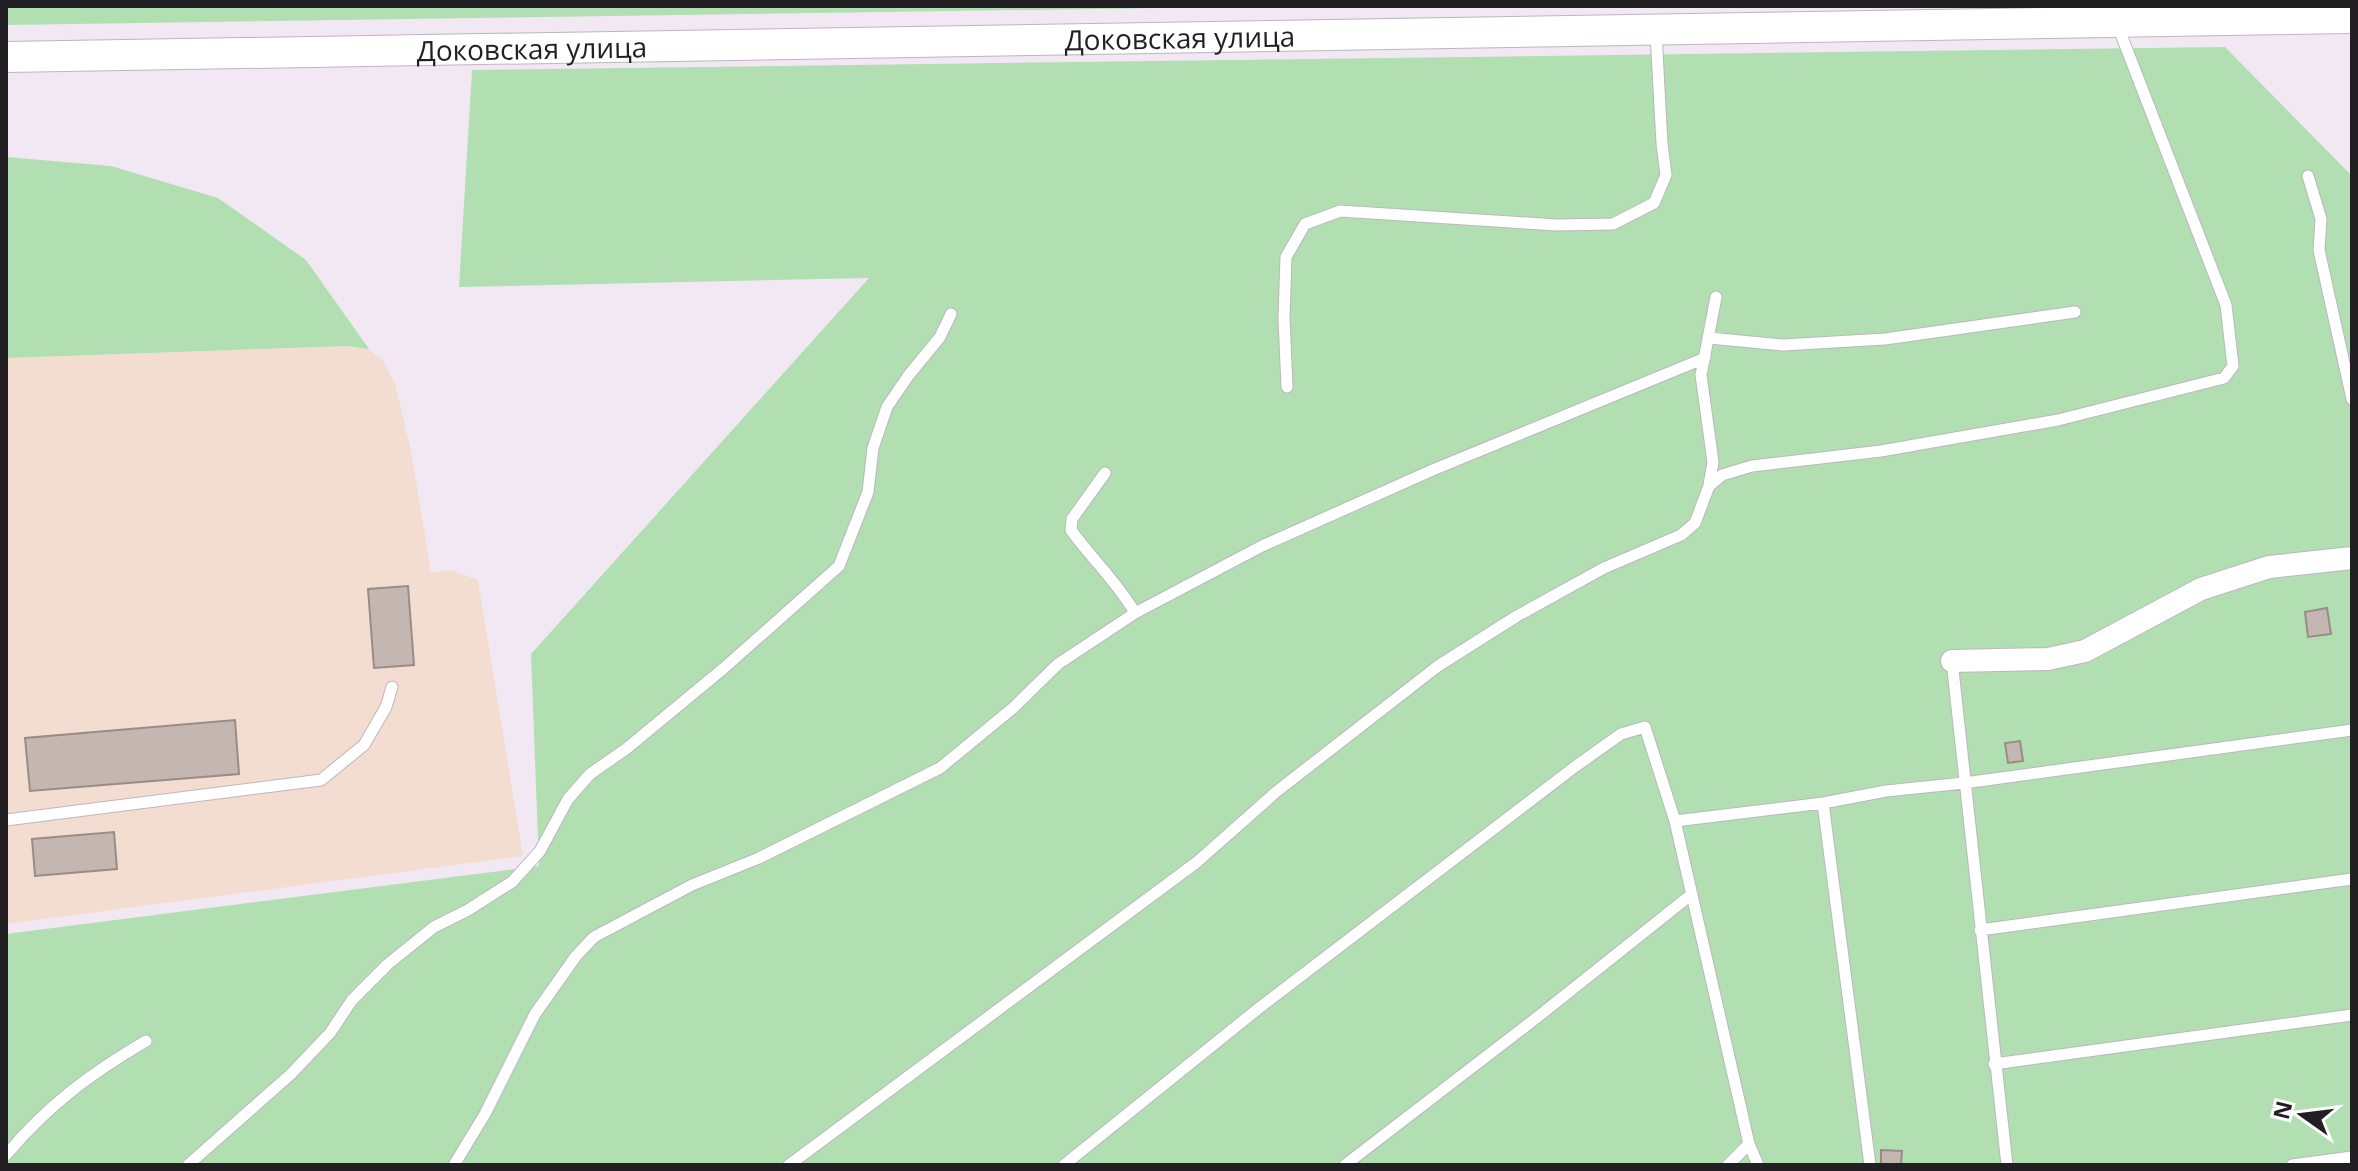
<svg xmlns="http://www.w3.org/2000/svg" width="2358" height="1171" viewBox="0 0 2358 1171" font-family="'Open Sans',sans-serif">
<rect width="100%" height="100%" fill="#f1e8f4"/>
<path fill="#f3ddd1" d="M348,346L369,349L383,361L395,384L411,450L431,572L451,570L478,580L523,856L6,924V358Z"/>
<path fill="#b2dfb2" d="M6,6H1297L6,25Z
M2225,47L2352,176V1165H6V934L539,866L531,654L869,278L459,287L472,70Z
M6,157L111,166L218,198L306,260L369,349L348,346L6,358Z"/>
<path fill="#c4b6b1" stroke="#998c87" stroke-width="2" d="M408,586L414,665L374,668L368,589Z
M2327,608L2331,634L2308,637L2305,612Z
M235,720L239,774L30,791L25,738Z
M2020,741L2023,761L2008,763L2005,743Z
M114,832L117,869L35,876L32,839Z
M1881,1150L1902,1151L1901,1165H1881Z"/>
<g fill="none" stroke-linecap="round" stroke-linejoin="round">
<defs>
<path id="lane" d="M2308,176L2321,219L2319,250L2352,399
M1709,338L1783,345L1885,339L2075,312
M1287,387L1284,318L1286,257L1305,224L1340,211L1557,225L1613,224L1654,203L1666,175L1662,144L1656,33
M1105,473L1072,519L1071,530C1091,558 1118,583 1135,613
M1709,485L1713,462L1701,375L1716,297
M1952,661L2007,1165
M1823,803L1870,1165
M6,820L321,780L364,745L386,707L392,687
M1675,821L1823,803L1886,791L1964,783L2352,730
M1980,930L2352,879
M1994,1064L2352,1015
M6,1155C48,1105 90,1074 146,1041
M188,1165L291,1074L330,1033L352,1000L388,964L434,927L468,910L512,882L540,851L568,799L590,774L626,749L724,668L839,566L868,492L873,448L887,407L908,376L940,337L951,314
M454,1165L485,1114L535,1014L576,956L594,937L692,885L759,858L940,768L1013,708L1058,664L1135,613L1262,546L1435,469L1705,358
M789,1165L1197,862L1276,792L1438,666L1517,616L1604,568L1681,535L1695,523L1709,486L1722,475L1752,466L1881,451L2058,420L2224,378L2233,366L2226,305L2117,24
M1064,1165L1259,1008L1576,766L1621,734L1645,727L1675,821L1749,1144L1758,1165
M1345,1165L1535,1019L1692,894
M1728,1165L1749,1144
M2292,1165L2352,1157"/>
<path id="street" d="M1952,661L2048,659L2085,651L2201,589L2269,567L2352,558"/>
<g id="secondary">
<path id="s1" d="M6,57L2352,18"/>
</g>
</defs>
<use href="#lane" stroke="#bdb5c0" stroke-width="13"/>
<use href="#street" stroke="#bdb5c0" stroke-width="24"/>
<use href="#secondary" stroke="#bdb5c0" stroke-width="32"/>
<use href="#lane" stroke="#fff" stroke-width="11"/>
<use href="#street" stroke="#fff" stroke-width="22"/>
<use href="#secondary" stroke="#fff" stroke-width="30"/>
</g>
<g text-anchor="middle" dominant-baseline="central" stroke-width="6" stroke-linejoin="round" paint-order="stroke">
<g font-size="28" fill="#221f23" stroke="#fff">
<text stroke="none"><textPath href="#s1" startOffset="1174">Доковская улица</textPath></text>
<text stroke="none"><textPath href="#s1" startOffset="526">Доковская улица</textPath></text>
</g>
</g>
<rect width="2358" height="1171" fill="none" stroke="#221f23" stroke-width="16"/>
<g transform="translate(2302 1115) rotate(284)" stroke="#ffffff" stroke-width="6" paint-order="stroke">
<path d="M0-6L14 30L0 20L-14 30Z" fill="#221f23"/>
<text y="-12" font-size="22" font-weight="bold" text-anchor="middle" fill="#221f23">N</text>
</g>
</svg>
